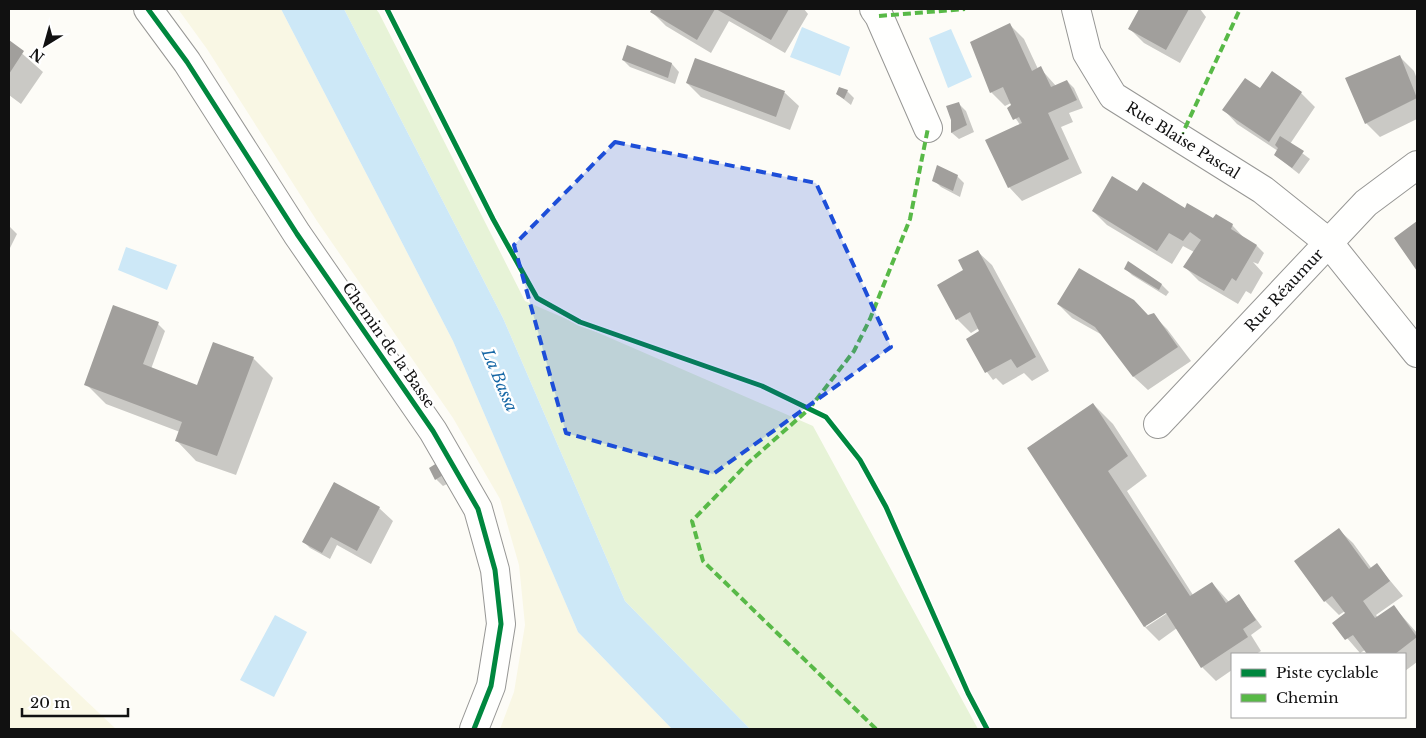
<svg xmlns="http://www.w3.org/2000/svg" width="1426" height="738" viewBox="0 0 1426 738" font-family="'Libre Baskerville',serif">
<rect width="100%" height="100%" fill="#fdfcf7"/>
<path fill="#f9f7e4" d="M178,9H281L453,341L578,632L672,729H500L514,692L525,625L519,565L500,499L453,418L317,221L207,49Z
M9,628L116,729H9Z"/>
<path fill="#e7f3d7" d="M344,9H376L379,13L525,301L813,426L978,729H750L625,601L503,318Z"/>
<path fill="#cde8f7" d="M281,9H344L503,318L625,601L750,729H672L578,632L453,341Z
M802,27L850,47L840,76L790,57Z
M951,29L972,77L948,88L929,38Z
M126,247L177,265L167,290L118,270Z
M275,615L307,632L274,697L240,680Z"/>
<path fill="#0003" fill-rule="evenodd" d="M654,9H804L808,14L785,53L729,21L711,53L666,26L652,12Z
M1140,9H1200L1206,17L1180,63L1144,43L1130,29Z
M1010,25L1024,39L1038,69L1040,68L1056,86L1067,81L1074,88L1083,108L1069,113L1073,122L1061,127L1082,173L1022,201L1009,187L1020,125L1009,108L1012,106L1011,103L1005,106L991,92Z
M9,42L43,72L21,104L9,95Z
M628,47L672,64L679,72L675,84L630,67L623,60Z
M1400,57L1414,71L1417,79V119L1380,137L1366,123Z
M695,60L785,93L799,106L790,130L701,97L687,83Z
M1260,89L1301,93L1315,107L1290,144L1310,159L1299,174L1275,155L1278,151L1237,124L1224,110Z
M847,91L854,98L851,105L837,94Z
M959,104L966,111L974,132L959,139L952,133V119Z
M957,176L964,183L960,197L941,187L934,180Z
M1137,193L1232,225L1246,240L1257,246L1264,253L1258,264L1253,262L1263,273L1251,294L1246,291L1238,304L1199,281L1185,267L1194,252L1183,246L1172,264L1107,225L1093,211Z
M9,226L17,234L9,250Z
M978,252L992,265L1049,371L1032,381L1024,373L1003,385L996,378L993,380L981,364L979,328L971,333L957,319L964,271Z
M1125,268L1162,285L1169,292L1166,296L1132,275Z
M1058,304L1149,316L1153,315L1167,329L1191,361L1148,390L1134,377L1104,336L1072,318Z
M158,324L165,331L151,369L197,386L253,358L273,378L236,475L196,461L177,441L180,432L106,404L86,384Z
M1093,404L1113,424L1147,476L1127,491L1193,595L1212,583L1230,603L1239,596L1262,627L1251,635L1261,651L1256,654H1232V670L1216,681L1202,667L1177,628L1159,641L1145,627L1028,448ZM1170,608L1172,610L1146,627V624Z
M437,465L449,483L443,486L436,479Z
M379,508L393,521L371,564L337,545L330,559L310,548L303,541Z
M1339,530L1353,543L1372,569L1377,565L1403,596L1376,615L1378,618L1394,607L1417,633V662L1405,671V654H1369L1365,650L1360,653L1334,623L1347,614L1345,611L1339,615L1325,601Z"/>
<path fill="#a19f9c" d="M652,9H715L697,40L650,12Z
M716,9H789L771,40Z
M1139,9H1189L1166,50L1128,29Z
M1010,23L1032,71L1041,66L1051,87L1067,80L1077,100L1048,113L1069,159L1008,188L985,140L1022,123L1019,117L1013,120L1007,108L1011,105L1003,87L990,93L970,42Z
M9,40L24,51L9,74Z
M627,45L672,63L668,78L622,60Z
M1400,55L1417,98L1365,124L1345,78Z
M695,58L785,91L776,117L686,83Z
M1272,71L1302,92L1269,142L1222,110L1245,78L1260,88Z
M839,87L848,90L844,99L836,94Z
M959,102L967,125L951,133V120L946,106Z
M1280,136L1304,151L1292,168L1274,155L1278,148L1275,145Z
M937,165L958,175L953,191L932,181Z
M1112,176L1137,191L1143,182L1185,208L1187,203L1213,218L1216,214L1233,224L1231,229L1257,245L1236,281L1232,278L1224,291L1183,267L1201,240L1190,232L1183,241L1169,233L1157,251L1092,211Z
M1417,221V271L1394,238Z
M978,250L1036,357L1017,368L1011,359L985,373L966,339L979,331L970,312L956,320L937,285L963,270L958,260Z
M1128,261L1162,284L1159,290L1124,269Z
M1079,268L1134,300L1148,315L1154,313L1178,347L1133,377L1095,327L1057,304Z
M113,305L159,322L143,364L197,385L213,342L254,357L217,456L175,441L182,422L84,385Z
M1093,403L1128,456L1108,471L1190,596L1212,582L1226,603L1239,594L1256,620L1243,629L1248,637L1201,668L1166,613L1144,627L1027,448Z
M437,463L443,475L435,480L429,468Z
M334,482L380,507L357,551L331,537L322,553L302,542Z
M1339,528L1369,569L1377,563L1390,581L1363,601L1375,618L1394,605L1417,637L1395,654H1367L1353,635L1345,640L1332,623L1345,613L1332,596L1324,602L1294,561Z"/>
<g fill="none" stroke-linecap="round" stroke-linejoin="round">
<defs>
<path id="minor" d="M148,9L187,62L297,234L433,431L478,509L495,570L501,624L491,686L474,729
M874,9L879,16L928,128
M1076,9L1087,53L1113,96L1263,190L1328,242L1417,353
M1158,424L1366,203L1417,165"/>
</defs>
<use href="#minor" stroke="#979795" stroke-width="30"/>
<use href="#minor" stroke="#fffffe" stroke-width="28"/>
<path stroke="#58b947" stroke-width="4" stroke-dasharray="8 4" stroke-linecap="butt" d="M879,16L965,9
M1180,139L1240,9
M876,729L703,561L692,521L748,463L809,409L854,351L870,319L910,219L928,128"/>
<defs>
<path id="cycleway" d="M148,9L187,62L297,234L433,431L478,509L495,570L501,624L491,686L474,729
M387,9L493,219L537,298L580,322L762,386L826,417L860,460L886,507L968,693L987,729"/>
</defs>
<use href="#cycleway" stroke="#fff" stroke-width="8"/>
<use href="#cycleway" stroke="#00873e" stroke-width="5"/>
</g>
<path fill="#1d4ed8" fill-opacity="0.2" stroke="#1d4ed8" stroke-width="4" stroke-dasharray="10 6" stroke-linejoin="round" d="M615,142L816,183L891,347L713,474L566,433L514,245Z"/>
<g text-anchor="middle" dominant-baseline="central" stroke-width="5" stroke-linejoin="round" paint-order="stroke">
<g font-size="15" fill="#111" stroke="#fff">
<text transform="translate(1183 140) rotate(32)">Rue Blaise Pascal</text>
<text transform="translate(1284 290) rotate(-47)">Rue Réaumur</text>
<text transform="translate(389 345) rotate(55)">Chemin de la Basse</text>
</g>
<g font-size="16" font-style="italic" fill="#1768a6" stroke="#fff">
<text transform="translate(500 380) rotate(67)">La Bassa</text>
</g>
</g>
<rect width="1426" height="738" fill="none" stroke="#111111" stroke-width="20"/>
<rect x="1231" y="653" width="175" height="65" fill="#ffffff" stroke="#a0a0a0"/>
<rect x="1241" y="669" width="25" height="8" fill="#00873e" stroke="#a0a0a0"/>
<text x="1276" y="678" font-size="15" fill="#111111">Piste cyclable</text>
<rect x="1241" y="694" width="25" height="8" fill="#58b947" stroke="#a0a0a0"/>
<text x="1276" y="703" font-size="15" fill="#111111">Chemin</text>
<g transform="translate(45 45) rotate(217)" stroke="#ffffff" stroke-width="4" paint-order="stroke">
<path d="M0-4L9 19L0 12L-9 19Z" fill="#111111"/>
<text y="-8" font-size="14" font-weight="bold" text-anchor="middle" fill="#111111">N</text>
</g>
<path d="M22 708v8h106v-8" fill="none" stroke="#111111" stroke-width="2.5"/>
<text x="30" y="708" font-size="15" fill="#111111" stroke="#ffffff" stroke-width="4" paint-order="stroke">20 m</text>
</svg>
